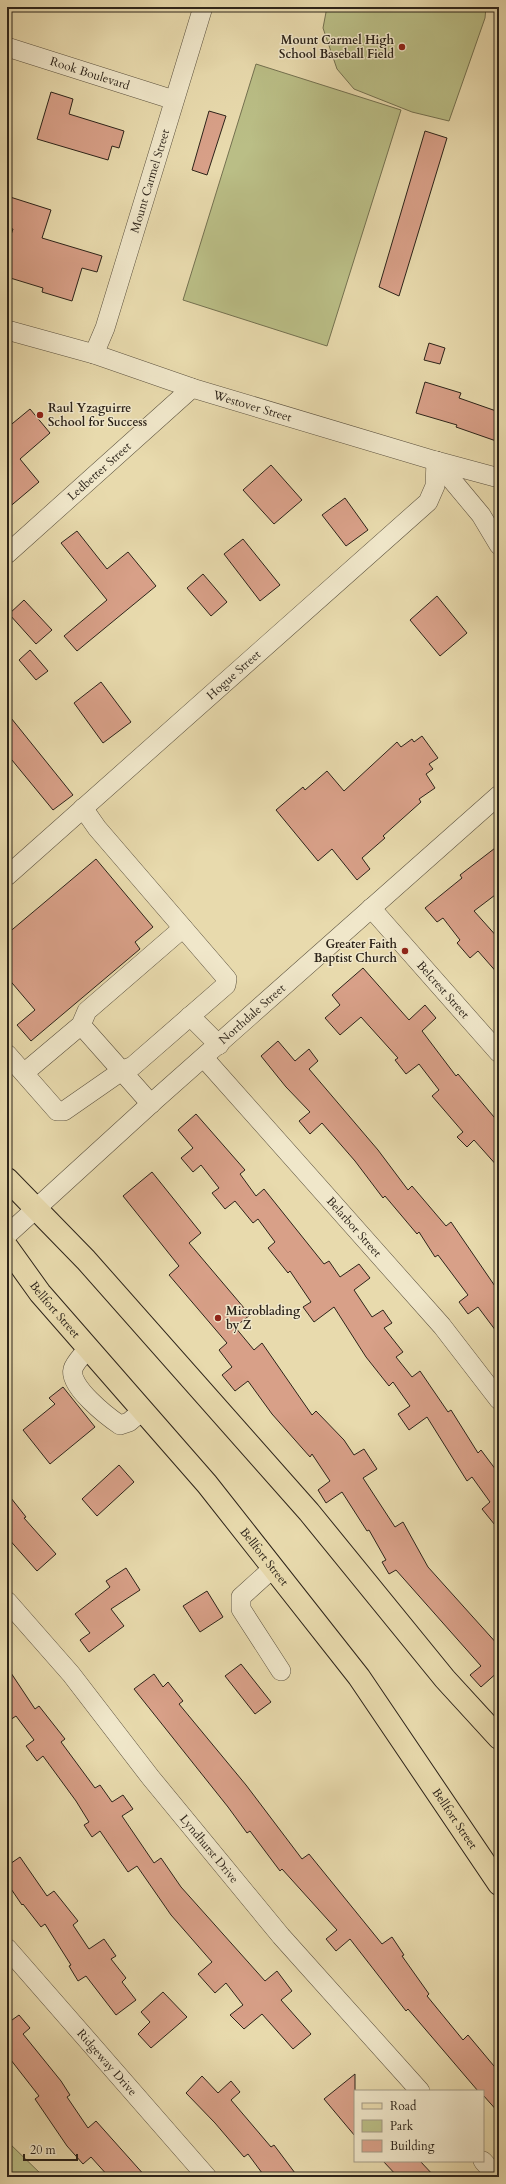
<svg xmlns="http://www.w3.org/2000/svg" width="506" height="2184" viewBox="0 0 506 2184" font-family="Cardo,serif">
<rect width="100%" height="100%" fill="#e8daad"/>
<filter id="stains"><feTurbulence type="fractalNoise" baseFrequency=".005" numOctaves="4"/><feColorMatrix values="0 0 0 0 .2 0 0 0 0 .09 0 0 0 0 .02 0 0 0 .5 -.17"/></filter>
<radialGradient id="worn" r=".72"><stop offset=".6" stop-color="#630" stop-opacity="0"/><stop offset="1" stop-color="#630" stop-opacity=".3"/></radialGradient>
<path fill="#babe86" stroke="#747150" d="M327,7H486L485,18L449,121L412,112L354,89L337,69L323,28Z
M256,64L401,110L327,346L183,300Z
M7,2141L44,2177H7Z"/>
<path fill="#d8a088" stroke="#2d241a" d="M51,92L73,99L69,114L124,131L119,148L112,146L108,160L37,139Z
M209,111L226,116L207,175L192,170Z
M425,131L447,138L399,296L379,287Z
M7,196L51,210L42,238L102,256L97,272L82,268L72,301L42,292L43,288L7,277V247L13,229L7,228Z
M429,343L445,348L440,364L424,360Z
M425,382L461,393L459,398L499,412V442L456,427L457,425L416,413Z
M30,409L50,433L20,459L39,482L7,509V428Z
M271,465L302,500L274,524L243,490Z
M345,498L368,530L346,546L322,515Z
M77,531L107,569L128,552L156,586L77,651L64,636L107,600L61,543Z
M243,539L280,585L260,601L224,554Z
M203,574L227,602L211,616L187,588Z
M437,596L467,633L440,656L410,620Z
M24,600L52,630L36,644L9,614Z
M30,650L48,671L36,680L19,660Z
M101,682L131,722L103,743L74,703Z
M7,713L73,795L53,810L7,754Z
M422,736L438,758L429,764L433,769L426,774L435,788L419,799L421,802L383,836L385,838L362,858L370,869L357,880L332,849L318,861L276,810L303,787L305,790L327,771L344,791L397,742L401,747L412,739L414,742Z
M499,845V892L474,911L499,939V975L478,951L470,958L457,943L460,940L443,918L437,922L425,908L462,878L460,875Z
M96,859L153,927L135,942L140,949L31,1041L17,1025L35,1010L7,977V934Z
M363,968L409,1020L425,1005L436,1018L422,1031L456,1076L458,1074L499,1123V1168L474,1140L467,1147L457,1137L463,1132L432,1096L439,1090L419,1064L406,1074L395,1060L398,1058L361,1017L340,1035L325,1018L340,1005L332,995Z
M278,1041L295,1061L309,1049L318,1061L309,1069L378,1150L408,1190L412,1186L446,1226L451,1222L499,1292V1335L478,1307L468,1314L459,1302L468,1295L438,1255L435,1257L419,1232L417,1234L385,1196L383,1198L355,1161L322,1123L310,1134L299,1121L310,1112L286,1087L261,1056Z
M196,1114L245,1170L240,1174L256,1196L264,1189L324,1264L329,1261L340,1277L359,1264L370,1278L354,1290L372,1317L383,1310L392,1323L384,1328L403,1352L396,1357L412,1377L420,1371L448,1412L451,1410L478,1453L481,1450L499,1474V1530L482,1509L490,1502L472,1477L467,1481L427,1417L409,1430L398,1414L410,1406L393,1382L389,1386L366,1357L334,1307L314,1322L303,1307L311,1302L290,1271L288,1273L268,1248L275,1242L258,1219L253,1223L235,1201L225,1209L212,1193L219,1188L201,1165L193,1172L181,1158L193,1148L178,1130Z
M152,1172L201,1233L189,1243L250,1315L235,1327L254,1350L262,1343L312,1415L316,1411L344,1440L354,1455L364,1449L377,1469L363,1478L395,1527L403,1522L428,1567L499,1646V1671L481,1687L470,1675L481,1666L396,1570L389,1574L382,1562L386,1560L369,1530L367,1531L342,1492L326,1503L318,1490L330,1481L312,1454L310,1457L272,1414L248,1381L235,1391L222,1375L232,1367L219,1350L227,1343L169,1275L179,1266L123,1196Z
M63,1387L95,1427L50,1464L23,1430L55,1404L49,1398Z
M119,1465L134,1482L97,1516L82,1499Z
M7,1493L26,1517L24,1518L56,1554L37,1571L7,1537Z
M126,1568L140,1590L111,1609L124,1626L89,1652L80,1640L90,1633L75,1614L110,1587L106,1581Z
M207,1591L223,1617L200,1632L183,1606Z
M241,1664L271,1702L255,1714L225,1676Z
M7,1667L35,1709L39,1706L65,1739L61,1742L95,1788L100,1785L112,1802L123,1795L133,1809L122,1816L154,1863L161,1858L181,1887L265,1981L277,1971L292,1991L281,2000L311,2034L293,2049L262,2014L244,2029L230,2015L243,2005L226,1983L215,1993L198,1974L212,1962L171,1915L137,1866L128,1872L100,1831L92,1837L84,1825L89,1822L76,1801L43,1756L37,1761L26,1746L34,1740L16,1716L7,1722Z
M154,1674L163,1687L168,1682L183,1701L179,1704L246,1785L302,1859L309,1854L382,1944L392,1937L404,1955L402,1956L429,1994L427,1996L463,2040L468,2035L499,2072V2113L483,2095V2091H478L408,2009L406,2011L350,1939L336,1951L326,1939L337,1930L282,1869L280,1871L250,1831L247,1833L228,1807L134,1689Z
M20,1857L47,1896L54,1891L78,1921L73,1925L89,1949L104,1939L116,1956L111,1959L126,1978L122,1982L136,2000L116,2015L86,1976L78,1981L69,1966L71,1965L45,1924L41,1927L23,1904L22,1905L7,1883V1866Z
M163,1992L187,2017L151,2048L138,2034L150,2022L141,2012Z
M7,2014L12,2020L19,2015L30,2028L23,2034L61,2081L70,2095L67,2097L88,2128L96,2121L146,2177H109L91,2157L83,2164L67,2146L35,2099L39,2096L7,2055Z
M355,2074V2136L324,2099Z
M202,2076L218,2093L231,2081L240,2092L231,2100L271,2147L274,2145L298,2177H265L248,2154L244,2157L215,2123L186,2093Z
M383,2161H420L435,2177H398Z"/>
<g fill="none" stroke-linecap="round" stroke-linejoin="round">
<defs>
<g id="minor">
<path id="s1" d="M7,47L174,100"/>
<path id="s2" d="M7,330L94,354L192,388L436,461L499,478"/>
<path id="s3" d="M94,354L105,328L203,7"/>
<path d="M436,461L481,515L499,545"/>
<path id="s4" d="M7,554L192,388"/>
<path id="s5" d="M7,876L428,502L435,486L436,461"/>
<path id="s6" d="M371,908L499,1053"/>
<path d="M190,1016L219,1045"/>
<path d="M81,1025L151,1104"/>
<path d="M7,1054L57,1111H64L123,1070L133,1066L226,985L227,979L97,828L83,808"/>
<path id="s7" d="M204,1058L442,1326L499,1400"/>
<path d="M24,1073L81,1025L87,1011L183,928"/>
<path id="s8" d="M7,1235L155,1100L499,795"/>
<path d="M88,1348C84,1354 75,1362 73,1369C68,1386 108,1417 120,1425L129,1422L142,1411"/>
<path d="M273,1568L241,1597V1609L281,1671"/>
<path id="s9" d="M7,1601L71,1674L151,1778L281,1936L420,2091"/>
<path id="s10" d="M7,1948L207,2177"/>
<path d="M483,2161L497,2177"/>
</g>
<g id="major">
<path d="M7,1179L86,1260L309,1512L445,1679L499,1738"/>
<path id="s11" d="M7,1247L40,1293L207,1484L359,1677L499,1884"/>
</g>
</defs>
<use href="#minor" stroke="#5c523f" stroke-width="20"/>
<use href="#major" stroke="#2d241a" stroke-width="24"/>
<use href="#minor" stroke="#f0e7ca" stroke-width="19"/>
<use href="#major" stroke="#e8daad" stroke-width="22"/>
</g>
<g fill="#8f2418" stroke="#f0e7ca" stroke-width="1.5">
<circle cx="402" cy="47" r="4"/>
<circle cx="40" cy="415" r="4"/>
<circle cx="405" cy="951" r="4"/>
<circle cx="218" cy="1318" r="4"/>
</g>
<g text-anchor="middle" dominant-baseline="central" stroke-width="3" stroke-linejoin="round" paint-order="stroke">
<g font-size="12" font-weight="bold" fill="#2d241a" stroke="#f0e7ca" text-anchor="end">
<text x="394" y="40">Mount Carmel High<tspan x="394" dy="14">School Baseball Field</tspan></text>
<text x="48" y="408" text-anchor="start">Raul Yzaguirre<tspan x="48" dy="14">School for Success</tspan></text>
<text x="397" y="944">Greater Faith<tspan x="397" dy="14">Baptist Church</tspan></text>
<text x="226" y="1311" text-anchor="start">Microblading<tspan x="226" dy="14">by Z</tspan></text>
</g>
<g font-size="12" fill="#2d241a" stroke="#f0e7ca">
<text stroke="none"><textPath href="#s1" startOffset="87">Rook Boulevard</textPath></text>
<text stroke="none"><textPath href="#s3" startOffset="182">Mount Carmel Street</textPath></text>
<text stroke="none"><textPath href="#s2" startOffset="257">Westover Street</textPath></text>
<text stroke="none"><textPath href="#s4" startOffset="124">Ledbetter Street</textPath></text>
<text stroke="none"><textPath href="#s5" startOffset="303">Hogue Street</textPath></text>
<text stroke="none"><textPath href="#s6" startOffset="109">Belcrest Street</textPath></text>
<text stroke="none"><textPath href="#s8" startOffset="330">Northdale Street</textPath></text>
<text stroke="none"><textPath href="#s7" startOffset="226">Belarbor Street</textPath></text>
<text stroke="none"><textPath href="#s11" startOffset="79">Bellfort Street</textPath></text>
<text stroke="none"><textPath href="#s11" startOffset="403">Bellfort Street</textPath></text>
<text stroke="none"><textPath href="#s11" startOffset="727">Bellfort Street</textPath></text>
<text stroke="none"><textPath href="#s9" startOffset="320">Lyndhurst Drive</textPath></text>
<text stroke="none"><textPath href="#s10" startOffset="152">Ridgeway Drive</textPath></text>
</g>
</g>
<rect width="506" height="2184" fill="none" stroke="#e8daad" stroke-width="24"/>
<rect x="8" y="8" width="490" height="2168" fill="none" stroke="#2d241a" stroke-width="2"/>
<rect x="12" y="12" width="482" height="2160" fill="none" stroke="#2d241a"/>
<rect x="354" y="2090" width="130" height="72" fill="#f0e7ca" stroke="#a29984"/>
<rect x="362" y="2103" width="20" height="6" fill="#e8daad" stroke="#a29984"/>
<text x="390" y="2110" font-size="12" fill="#2d241a">Road</text>
<rect x="362" y="2120" width="20" height="12" fill="#babe86" stroke="#a29984"/>
<text x="390" y="2130" font-size="12" fill="#2d241a">Park</text>
<rect x="362" y="2140" width="20" height="12" fill="#d8a088" stroke="#a29984"/>
<text x="390" y="2150" font-size="12" fill="#2d241a">Building</text>
<path d="M24 2154v6h53v-6" fill="none" stroke="#2d241a" stroke-width="2"/>
<text x="30" y="2154" font-size="12" fill="#2d241a" stroke="#f0e7ca" stroke-width="3" paint-order="stroke">20 m</text>
<rect width="100%" height="100%" filter="url(#stains)"/>
<rect width="100%" height="100%" fill="url(#worn)"/>
</svg>
